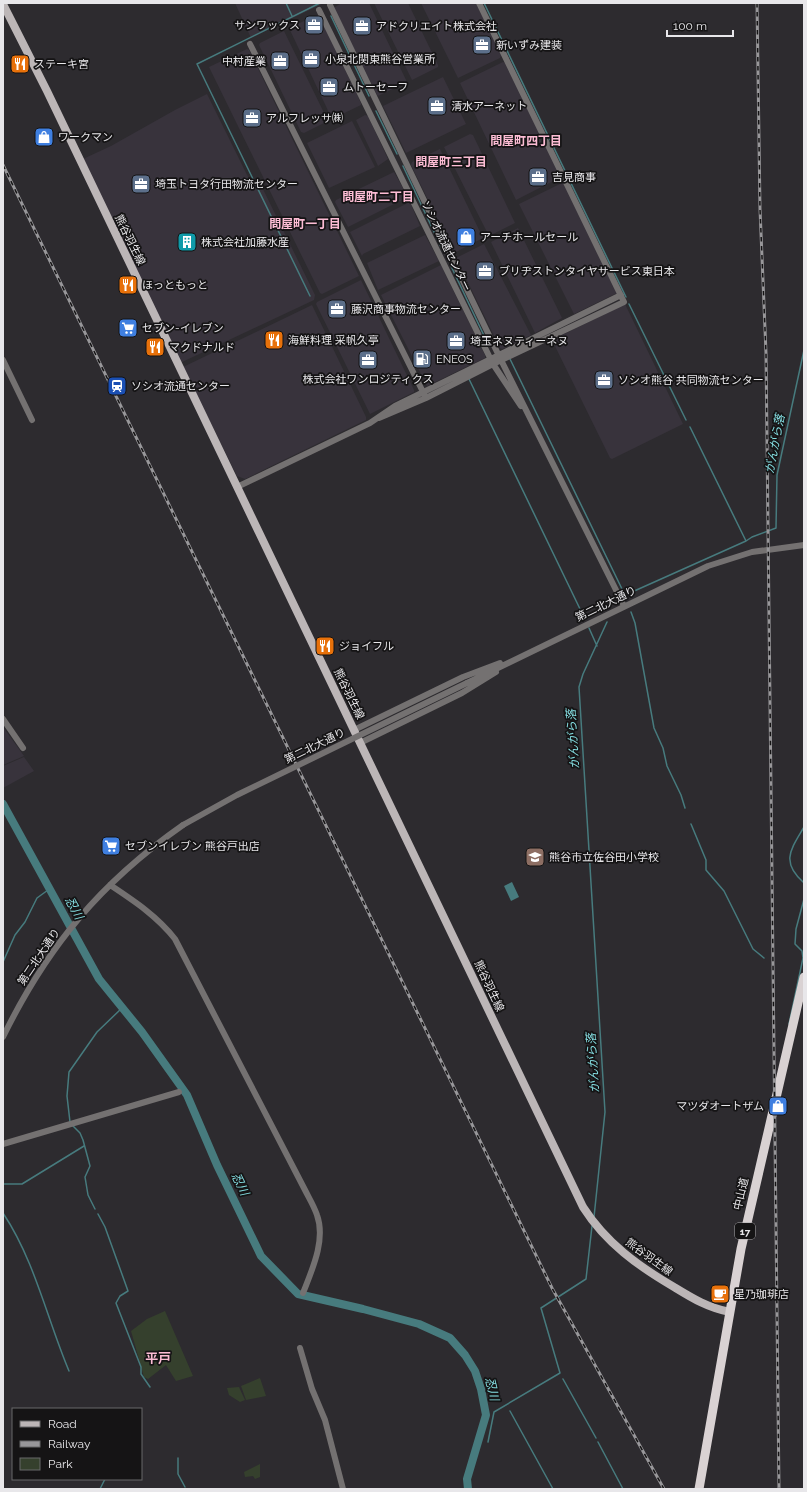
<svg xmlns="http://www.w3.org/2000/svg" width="807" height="1492" viewBox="0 0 807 1492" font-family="Raleway,'Noto Sans JP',sans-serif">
<rect width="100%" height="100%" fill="#2d2b2f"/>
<path fill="#38333c" d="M235,3H324L251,38Z
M341,3H369L407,82L378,96L377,95L334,8Z
M374,3H408L438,65V67L412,80Z
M421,3H476L501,55L500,58L458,78Z
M317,15H319L361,103V105L332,119L289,28Z
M284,31L328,121L304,133L301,132L259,45L260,43Z
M247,49L249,50L359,276L322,294L320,293L209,67Z
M503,62L505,63L561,177L516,200L460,83Z
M443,77L466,124L406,153L383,106Z
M207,94L252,185L259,181L315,295L314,300L180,363L83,159L111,146L175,110Z
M365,115L368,116L388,159L378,166L356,120Z
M352,121L375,167L329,188L307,143Z
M470,134L473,135L515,223L489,236L444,147Z
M440,149L483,238L454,253L411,165L412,162Z
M394,172L408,197L348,227L335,202L336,200Z
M562,183L564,184L617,293L574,314L519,204Z
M410,202L420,226L363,254L362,256L350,232Z
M518,228L562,318L535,333L491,242Z
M425,235L439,261L378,290L367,263Z
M484,244L531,335L502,349L500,348L456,258Z
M441,265L485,355V358L427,386L381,295Z
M361,280L414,390V392L370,414L316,304L317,302Z
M625,304L683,424L612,459L610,458L552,340Z
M312,305L366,417V420L245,479L237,476L183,367Z
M3,727L24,756L3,765Z
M24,757L34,771L3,788V766Z"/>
<path fill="#35402d" d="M165,1311L193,1376L176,1381L166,1365L148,1379L144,1377L131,1331L147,1319Z
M260,1378L266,1396L246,1400L241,1386Z
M239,1387L245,1400L240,1402L229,1395L227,1388Z
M260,1464V1477L255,1479L253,1476L245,1477L244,1472Z"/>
<path fill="#477b7e" d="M512,882L519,897L511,901L504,886Z"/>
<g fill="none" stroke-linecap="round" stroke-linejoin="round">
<path stroke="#477b7e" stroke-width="1.5" d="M286,3L292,16
M484,3L626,297
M331,16L369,96
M376,111L397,154
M403,166L443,251
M451,266L488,344
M310,296L197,64L320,3
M629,304L686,420
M510,359L623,591
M469,379L581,611
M690,427L746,541
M632,592L746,541L752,537L776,528L777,475L804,350
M631,612L635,623L654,728L663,748L667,766L681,795L685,808
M589,628L597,646
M691,824L706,860V870L724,891L753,949L764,958
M804,827C791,849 780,862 804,883
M3,962L15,935L25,922L37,898L48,890
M789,1024L803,958L802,951L795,944L796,929L804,899
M70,1122L67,1096L69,1072L97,1032L122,1008
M72,1125L80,1133L83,1140L90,1166L85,1177L88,1195L95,1209
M3,1184H22L84,1146
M3,1213C35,1261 47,1319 69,1371
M98,1214L105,1227L128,1291L120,1296L116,1303L141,1367V1374L150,1387
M594,1217L605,1112L579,687L583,674L607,622
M563,1379L596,1438
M510,1411L553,1489
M480,1440H481
M488,1442L494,1412L560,1373L541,1308L586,1279L592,1226
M598,1442L623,1489
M178,1458V1474L185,1487
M100,1489L105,1479"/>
<path stroke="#477b7e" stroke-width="8" d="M3,804L99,979L142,1032L187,1095L217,1165L261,1256L298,1294L363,1309L419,1324L450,1338L465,1355L475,1371L481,1389L486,1415L467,1479L468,1489"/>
<path stroke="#747171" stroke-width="6" d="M330,5L499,356L624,606
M319,10L493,364L521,406
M250,44L425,396
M3,360L32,420
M379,418L426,398L493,364L624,302L479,3
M237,487L370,423L395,406L621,295
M467,683L708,566L752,552L804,545
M3,719L23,748
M354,730L463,677L500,663
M360,743L462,693L496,672
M110,885C134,901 157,916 175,939L305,1190C309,1198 314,1206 317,1215C326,1240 312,1270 303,1293
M3,1037C47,947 100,883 183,825
M3,1144L179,1092
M300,1348L312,1389L325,1420L343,1489"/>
<path stroke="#bcb6b7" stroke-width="8" d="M3,4L47,91L583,1207C606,1243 638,1266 674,1287C692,1298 708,1308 730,1312"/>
<path stroke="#d9d2d3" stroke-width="9" d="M699,1489L741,1249L804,977"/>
<defs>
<path id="rail" d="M757,3L760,209L766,353L779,1489
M3,165L552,1288L664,1489"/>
</defs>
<use href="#rail" stroke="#98979a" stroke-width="3"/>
<use href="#rail" stroke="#151415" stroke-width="1.5" stroke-dasharray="4.5" stroke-linecap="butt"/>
<path stroke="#747171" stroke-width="6" d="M183,825L237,795L467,683"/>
</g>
<defs>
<symbol id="office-square" viewBox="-11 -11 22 22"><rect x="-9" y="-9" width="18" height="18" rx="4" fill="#5c6f8a" stroke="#151415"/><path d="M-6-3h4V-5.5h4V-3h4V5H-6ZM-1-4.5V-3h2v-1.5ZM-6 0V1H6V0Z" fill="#fff"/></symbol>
<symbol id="restaurant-square" viewBox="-11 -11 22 22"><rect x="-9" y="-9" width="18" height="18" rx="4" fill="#e8710a" stroke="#151415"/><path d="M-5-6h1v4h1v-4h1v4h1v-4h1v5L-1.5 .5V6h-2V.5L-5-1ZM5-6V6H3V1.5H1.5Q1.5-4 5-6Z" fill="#fff"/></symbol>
<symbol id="shop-square" viewBox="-11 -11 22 22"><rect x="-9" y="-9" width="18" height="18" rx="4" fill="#3f7fe0" stroke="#151415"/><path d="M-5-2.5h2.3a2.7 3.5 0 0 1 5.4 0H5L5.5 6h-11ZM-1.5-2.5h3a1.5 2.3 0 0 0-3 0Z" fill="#fff"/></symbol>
<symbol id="building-square" viewBox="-11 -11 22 22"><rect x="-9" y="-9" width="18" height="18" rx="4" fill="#0f9aa8" stroke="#151415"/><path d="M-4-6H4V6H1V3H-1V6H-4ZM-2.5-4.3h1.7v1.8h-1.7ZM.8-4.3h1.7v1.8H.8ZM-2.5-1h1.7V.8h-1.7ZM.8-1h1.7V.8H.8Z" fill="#fff"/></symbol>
<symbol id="supermarket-square" viewBox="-11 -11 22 22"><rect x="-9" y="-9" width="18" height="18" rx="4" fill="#3f7fe0" stroke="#151415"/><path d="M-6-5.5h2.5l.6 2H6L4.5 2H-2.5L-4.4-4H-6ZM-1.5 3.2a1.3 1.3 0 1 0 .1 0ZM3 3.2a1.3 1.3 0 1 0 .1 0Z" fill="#fff"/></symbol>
<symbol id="fuel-square" viewBox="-11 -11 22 22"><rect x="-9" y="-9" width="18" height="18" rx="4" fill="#5c6f8a" stroke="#151415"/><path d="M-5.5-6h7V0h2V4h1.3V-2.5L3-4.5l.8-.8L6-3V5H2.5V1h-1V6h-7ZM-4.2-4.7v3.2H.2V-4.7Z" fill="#fff"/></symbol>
<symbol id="station-square" viewBox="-11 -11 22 22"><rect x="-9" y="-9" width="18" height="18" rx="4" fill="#1a4fb4" stroke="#151415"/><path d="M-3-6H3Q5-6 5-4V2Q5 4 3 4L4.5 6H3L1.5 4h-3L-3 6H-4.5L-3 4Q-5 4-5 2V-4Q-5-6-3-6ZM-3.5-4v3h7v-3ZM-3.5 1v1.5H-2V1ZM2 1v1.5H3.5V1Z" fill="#fff"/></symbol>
<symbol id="school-square" viewBox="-11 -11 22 22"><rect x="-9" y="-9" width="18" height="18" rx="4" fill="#8d6e63" stroke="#151415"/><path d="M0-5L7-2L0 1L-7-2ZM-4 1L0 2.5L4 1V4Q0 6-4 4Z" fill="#fff"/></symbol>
<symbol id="cafe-square" viewBox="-11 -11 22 22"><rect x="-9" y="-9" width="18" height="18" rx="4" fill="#e8710a" stroke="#151415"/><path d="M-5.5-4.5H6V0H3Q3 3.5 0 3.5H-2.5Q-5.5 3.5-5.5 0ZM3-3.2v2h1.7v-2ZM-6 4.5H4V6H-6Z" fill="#fff"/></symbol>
</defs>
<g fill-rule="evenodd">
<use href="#office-square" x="303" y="14" width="22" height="22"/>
<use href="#office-square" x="351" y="15" width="22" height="22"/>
<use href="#office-square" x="471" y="34" width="22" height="22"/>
<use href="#office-square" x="300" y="48" width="22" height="22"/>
<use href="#office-square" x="269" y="50" width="22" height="22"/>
<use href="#restaurant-square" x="9" y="53" width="22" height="22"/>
<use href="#office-square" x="318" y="76" width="22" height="22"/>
<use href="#office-square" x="426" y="95" width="22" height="22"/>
<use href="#office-square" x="241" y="107" width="22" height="22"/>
<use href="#shop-square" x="33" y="126" width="22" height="22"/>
<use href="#office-square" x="527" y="166" width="22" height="22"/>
<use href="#office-square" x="130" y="173" width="22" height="22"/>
<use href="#shop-square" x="455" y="226" width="22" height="22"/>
<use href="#building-square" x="176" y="231" width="22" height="22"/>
<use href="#office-square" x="474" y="260" width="22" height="22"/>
<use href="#restaurant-square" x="117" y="274" width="22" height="22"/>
<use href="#office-square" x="326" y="298" width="22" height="22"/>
<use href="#supermarket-square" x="117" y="317" width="22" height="22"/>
<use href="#restaurant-square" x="263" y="329" width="22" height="22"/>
<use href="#office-square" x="445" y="330" width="22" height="22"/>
<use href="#restaurant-square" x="144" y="336" width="22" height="22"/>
<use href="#fuel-square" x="411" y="348" width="22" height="22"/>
<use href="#office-square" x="357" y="349" width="22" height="22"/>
<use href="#office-square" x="593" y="369" width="22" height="22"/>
<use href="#station-square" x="106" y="375" width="22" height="22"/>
<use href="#restaurant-square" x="314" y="635" width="22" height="22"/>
<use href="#supermarket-square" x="100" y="835" width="22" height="22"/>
<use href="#school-square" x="524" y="846" width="22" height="22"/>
<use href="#shop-square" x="767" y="1095" width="22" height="22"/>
<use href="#cafe-square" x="709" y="1283" width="22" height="22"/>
</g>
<g text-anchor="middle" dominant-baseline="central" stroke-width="3.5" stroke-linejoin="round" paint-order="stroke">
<rect fill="#151415" stroke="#a9a8aa" stroke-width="1" x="735" y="1223" width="20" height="16" rx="3"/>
<g font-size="10" font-weight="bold" fill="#e8e7ea">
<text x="745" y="1231">17</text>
</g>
<g font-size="11" fill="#e8e7ea" stroke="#151415" text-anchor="start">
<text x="300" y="25" text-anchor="end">サンワックス</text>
<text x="376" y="26">アドクリエイト株式会社</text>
<text x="496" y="45">新いずみ建装</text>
<text x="325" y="59">小泉北関東熊谷営業所</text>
<text x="266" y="61" text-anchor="end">中村産業</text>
<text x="34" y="64">ステーキ宮</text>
<text x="343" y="87">ムトーセーフ</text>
<text x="451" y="106">清水アーネット</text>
<text x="266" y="118">アルフレッサ㈱</text>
<text x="58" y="137">ワークマン</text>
<text x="552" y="177">吉見商事</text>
<text x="155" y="184">埼玉トヨタ行田物流センター</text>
<text x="480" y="237">アーチホールセール</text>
<text x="201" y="242">株式会社加藤水産</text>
<text x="499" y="271">ブリヂストンタイヤサービス東日本</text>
<text x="142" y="285">ほっともっと</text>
<text x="351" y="309">藤沢商事物流センター</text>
<text x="142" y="328">セブン-イレブン</text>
<text x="288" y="340">海鮮料理 采帆久亭</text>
<text x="470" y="341">埼玉ネヌティーネヌ</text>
<text x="169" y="347">マクドナルド</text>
<text x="436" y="359">ENEOS</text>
<text x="368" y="379" text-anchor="middle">株式会社ワンロジティクス</text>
<text x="618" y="380">ソシオ熊谷 共同物流センター</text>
<text x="131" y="386">ソシオ流通センター</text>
<text x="339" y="646">ジョイフル</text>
<text x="125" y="846">セブンイレブン 熊谷戸出店</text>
<text x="549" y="857">熊谷市立佐谷田小学校</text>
<text x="764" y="1106" text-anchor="end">マツダオートザム</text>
<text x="734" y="1294">星乃珈琲店</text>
</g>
<g font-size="11" fill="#e8e7ea" stroke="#151415">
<text transform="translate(130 240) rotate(64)">熊谷羽生線</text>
<text transform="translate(446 246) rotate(64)">ソシオ流通センター</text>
<text transform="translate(606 604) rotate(-26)">第二北大通り</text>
<text transform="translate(349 694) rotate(64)">熊谷羽生線</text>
<text transform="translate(315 746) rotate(-26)">第二北大通り</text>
<text transform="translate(39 957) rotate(-56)">第二北大通り</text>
<text transform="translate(489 986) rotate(65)">熊谷羽生線</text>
<text transform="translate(741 1194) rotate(-77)">中山道</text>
<text transform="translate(649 1257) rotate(36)">熊谷羽生線</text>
</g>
<g font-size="12" font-weight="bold" fill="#fcbcd4" stroke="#151415">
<text x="526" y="141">問屋町四丁目</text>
<text x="451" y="162">問屋町三丁目</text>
<text x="378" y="197">問屋町二丁目</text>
<text x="305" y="224">問屋町一丁目</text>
</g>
<g font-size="12" font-style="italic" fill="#85dee2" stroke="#151415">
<text transform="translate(775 444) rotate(-79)">がんがら落</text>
<text transform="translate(573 739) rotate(-94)">がんがら落</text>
<text transform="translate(74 908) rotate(61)">忍川</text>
<text transform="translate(593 1063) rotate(-94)">がんがら落</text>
<text transform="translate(240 1184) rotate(64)">忍川</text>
<text transform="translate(492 1389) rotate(76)">忍川</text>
</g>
<g font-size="13" font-weight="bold" fill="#fcbcd4" stroke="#151415">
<text x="158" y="1358">平戸</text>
</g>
</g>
<rect width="807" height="1492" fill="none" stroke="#e8e7ea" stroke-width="8"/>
<rect x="12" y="1408" width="130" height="72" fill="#151415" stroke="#69686a"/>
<rect x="20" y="1421" width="20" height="6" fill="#bcb6b7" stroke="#69686a"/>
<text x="48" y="1428" font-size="12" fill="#e8e7ea">Road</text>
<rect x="20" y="1441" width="20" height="6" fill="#98979a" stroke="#69686a"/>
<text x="48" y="1448" font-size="12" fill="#e8e7ea">Railway</text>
<rect x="20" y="1458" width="20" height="12" fill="#35402d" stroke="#69686a"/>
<text x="48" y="1468" font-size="12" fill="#e8e7ea">Park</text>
<path d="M667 30v6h66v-6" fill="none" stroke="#e8e7ea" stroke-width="2"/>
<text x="673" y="30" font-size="12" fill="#e8e7ea" stroke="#151415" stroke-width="3" paint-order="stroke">100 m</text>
</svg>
